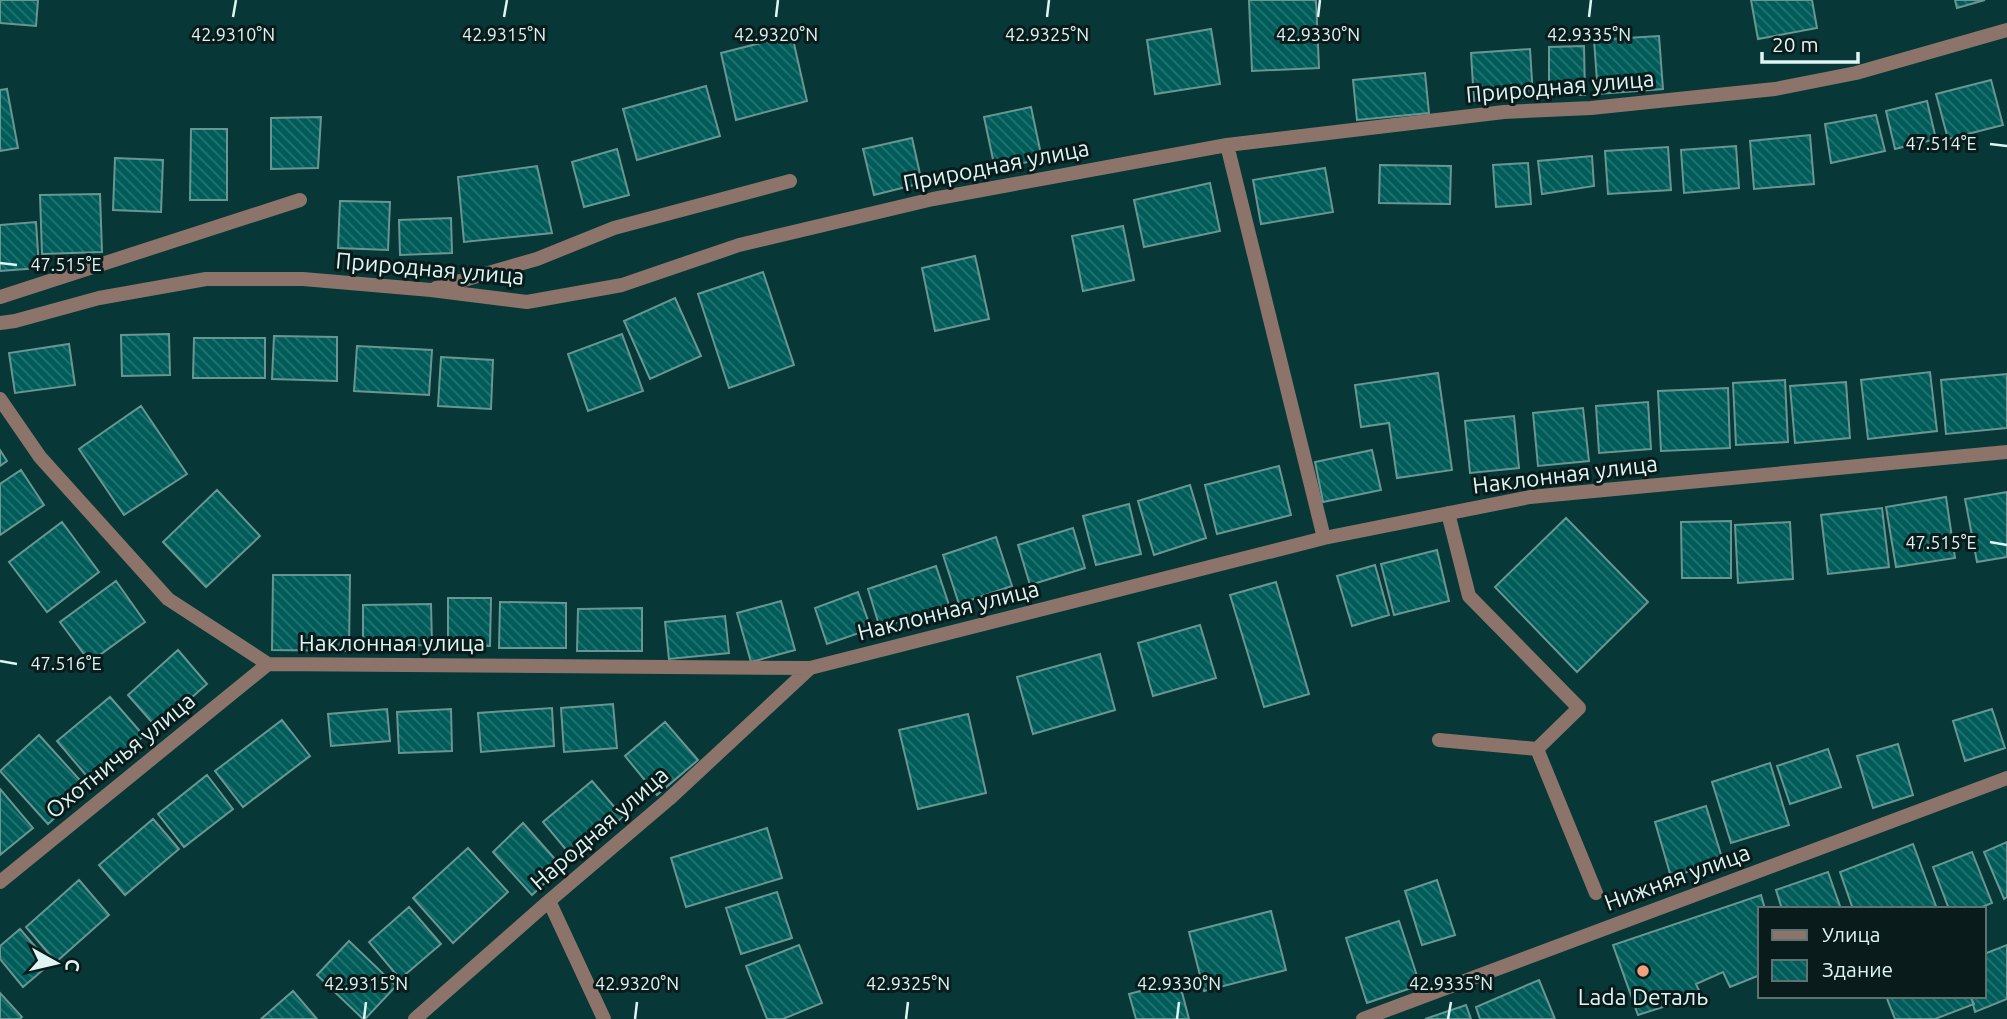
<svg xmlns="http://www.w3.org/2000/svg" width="2007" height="1019" viewBox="0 0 2007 1019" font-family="Ubuntu,sans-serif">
<defs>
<pattern id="building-back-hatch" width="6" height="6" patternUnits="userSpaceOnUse" patternTransform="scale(1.75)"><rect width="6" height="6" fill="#005c59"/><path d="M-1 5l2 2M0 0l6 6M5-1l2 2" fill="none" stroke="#257471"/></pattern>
</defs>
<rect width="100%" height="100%" fill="#073736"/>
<path fill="url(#building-back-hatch)" stroke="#699693" stroke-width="2" d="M0,0H38L36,26L0,23Z
M1249,0H1316L1319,68L1252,71Z
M1751,0H1812L1817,28L1758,39Z
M1955,0H1985L1957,8Z
M1211,29L1220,84L1155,94L1147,40Z
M792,35L807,101L736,120L721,53Z
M1659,36L1663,89L1598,94L1594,40Z
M1584,46L1585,95H1549V47Z
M1530,49L1533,97L1474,101L1471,53Z
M1425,73L1429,113L1357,120L1353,80Z
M1991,80L2003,125L1948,139L1936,94Z
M706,86L720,136L637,160L623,109Z
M7,89L18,148L0,151V90Z
M1927,101L1936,139L1895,149L1886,111Z
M1031,107L1042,159L995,169L984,117Z
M1876,115L1885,151L1831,163L1825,124Z
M321,117L318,168L271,169V118Z
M191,129H227V200H190Z
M1810,135L1814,184L1754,189L1750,141Z
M912,138L922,183L874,195L863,149Z
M1736,146L1739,188L1684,193L1681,150Z
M1668,147L1671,190L1608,194L1605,151Z
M617,149L629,195L584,207L572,162Z
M1592,156L1594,186L1542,194L1538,161Z
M115,158L163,160L161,212L113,210Z
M1528,163L1531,204L1496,207L1493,165Z
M1380,165L1451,166L1450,204L1379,203Z
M537,166L552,233L464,242L458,177Z
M1325,168L1333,212L1261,224L1253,180Z
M1210,183L1220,231L1144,247L1134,200Z
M100,194L102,252L42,254L40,195Z
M340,201L390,202L388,250L338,248Z
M451,218L452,253L400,255L399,220Z
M36,222L39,268L0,271V225Z
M1123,226L1134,280L1083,291L1072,236Z
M975,256L989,319L935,331L922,268Z
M763,272L794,365L729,388L698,294Z
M675,298L701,356L650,379L624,321Z
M169,334L170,375L122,376L121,335Z
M622,334L643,391L588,411L568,354Z
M274,336L337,337V381L272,379Z
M194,338H265V378H193Z
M69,344L75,385L15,393L9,353Z
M357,346L432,350L429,395L354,391Z
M441,357L493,360L491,409L438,406Z
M1930,372L1937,431L1868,439L1861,380Z
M1438,373L1452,470L1397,478L1389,423L1361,427L1355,385Z
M2007,374V428L1946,434L1941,380Z
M1785,380L1788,442L1736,445L1733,383Z
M1846,382L1850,438L1795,443L1790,386Z
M1728,388L1730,448L1661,451L1658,391Z
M1648,402L1651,449L1599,453L1596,406Z
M141,406L187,474L124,515L79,449Z
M1583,408L1589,461L1538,466L1533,413Z
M1514,416L1519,468L1470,473L1465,421Z
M0,450L7,461L0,466Z
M1372,450L1381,490L1323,502L1315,462Z
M1279,466L1291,515L1217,534L1205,485Z
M21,470L44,505L0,535V484Z
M1190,485L1206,538L1154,555L1138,501Z
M217,490L260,536L206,587L163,542Z
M2007,492V557L1977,562L1965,499Z
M1946,497L1955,558L1896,567L1886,507Z
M1129,504L1141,554L1096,565L1083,516Z
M1882,508L1889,567L1828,574L1821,515Z
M1566,518L1648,602L1577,672L1495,587Z
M1731,521V578H1682L1681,522Z
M62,522L99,572L47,612L9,562Z
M1790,522L1793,579L1738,583L1735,525Z
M1073,528L1085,568L1030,585L1018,545Z
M996,537L1012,586L959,604L943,555Z
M1437,550L1449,601L1394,615L1381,564Z
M1375,565L1389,615L1352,626L1337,576Z
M936,566L949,605L880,628L868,589Z
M273,575H350L349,651L272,650Z
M116,581L145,622L90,662L60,622Z
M1276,582L1309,694L1264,707L1230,595Z
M858,592L871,629L827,644L815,608Z
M448,598H491L490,646L448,645Z
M781,601L795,650L751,662L737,613Z
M500,602L566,603V648H499Z
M431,604L432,645L363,646V605Z
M642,608V651H577L578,609Z
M725,616L729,653L669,659L665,622Z
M1200,625L1216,678L1153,696L1138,643Z
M178,650L207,684L157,728L128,695Z
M1100,654L1115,710L1033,734L1017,677Z
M110,697L144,736L91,781L57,741Z
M613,704L617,748L564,752L561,708Z
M552,708L554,746L481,752L478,713Z
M387,709L390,741L331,746L328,714Z
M451,709L452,751L399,753L397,712Z
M1992,709L2005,748L1965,761L1953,721Z
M968,714L986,793L918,809L899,730Z
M282,720L310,756L243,807L215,771Z
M665,722L698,760L657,795L625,756Z
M39,735L87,788L48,824L0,771Z
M1898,744L1913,795L1873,808L1857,756Z
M1828,749L1841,787L1790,804L1777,766Z
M1770,763L1789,825L1731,843L1712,782Z
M207,775L233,809L184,847L158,814Z
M592,781L623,817L573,858L543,822Z
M0,789L33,828L0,855Z
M1706,806L1723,861L1671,877L1655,822Z
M153,819L179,849L125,895L99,865Z
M523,823L562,867L532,895L493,852Z
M767,828L782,878L686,907L671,858Z
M2007,842V897L2004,899L1984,852Z
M1913,844L1937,909H1853L1840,872Z
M468,848L508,892L453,943L413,898Z
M1972,852L1992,903L1977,909H1949L1933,867Z
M1828,872L1841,909H1782L1776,890Z
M79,880L109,915L56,962L26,927Z
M1437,880L1455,935L1422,945L1405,891Z
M777,892L792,938L741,954L726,908Z
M1761,895L1765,909H1760V975L1730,987L1723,972L1696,984L1701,995L1638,1015L1613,945Z
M409,907L441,944L400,979L369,942Z
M1271,911L1286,970L1204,991L1189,932Z
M1399,921L1420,985L1367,1003L1346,938Z
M20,929L50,964L23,987L0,959V946Z
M349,941L396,986L365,1019H363L317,975Z
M799,945L822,1003L783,1019H767L746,966Z
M2007,945V999L1975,1012L1971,996H1984V954Z
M1539,980L1555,1019H1480L1476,1007Z
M1179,981L1189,1019H1136L1129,994Z
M293,991L317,1019H261Z
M0,993L22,1017L20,1019H0Z
M1886,996H1970L1974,1004L1935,1019H1895Z
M1466,1005L1471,1019H1425Z"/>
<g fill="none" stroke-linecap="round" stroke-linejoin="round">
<path stroke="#8c746a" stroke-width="14" d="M1227,145L1324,538
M436,288L537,259L614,228L790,181
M0,297L300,200
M0,323L15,321L99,298L206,279H303L431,290L527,302L622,285L739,245L933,199L1227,145L1504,112L1591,108L1775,89L1856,73L2007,30
M0,399L40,457L168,599L268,664L810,668L1324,538L1530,497L2007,452
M1439,740L1537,749L1579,708L1469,596L1448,513
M1537,749L1596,893
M0,882L268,664
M549,901L604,1019
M415,1019L549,901L669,799L810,668
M1363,1019L2007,778"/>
</g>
<path fill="none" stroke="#def5f3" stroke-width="2.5" d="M233,17L236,0M504,17L507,0M776,17L778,0M1047,17L1049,0M1318,17L1320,0M1589,17L1591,0M1990,144L2007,146M0,263L17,265M1990,542L2007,545M0,661L17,664M364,1019L366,1002M635,1019L637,1002M906,1019L908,1002M1177,1019L1179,1002M1448,1019L1451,1002"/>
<circle fill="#f2a17e" stroke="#091b1a" stroke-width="2.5" cx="1643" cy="971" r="7"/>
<g text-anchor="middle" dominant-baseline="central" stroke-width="6" stroke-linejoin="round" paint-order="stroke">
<g font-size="23" fill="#def5f3" stroke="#091b1a">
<text transform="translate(1560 86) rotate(-5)">Природная улица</text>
<text transform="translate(996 165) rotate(-11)">Природная улица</text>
<text transform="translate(430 268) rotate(5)">Природная улица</text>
<text transform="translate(1565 474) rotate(-7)">Наклонная улица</text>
<text transform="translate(948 610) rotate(-14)">Наклонная улица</text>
<text x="392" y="642">Наклонная улица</text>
<text transform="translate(120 755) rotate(-39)">Охотничья улица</text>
<text transform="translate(599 828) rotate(-41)">Народная улица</text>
<text transform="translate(1677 877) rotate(-20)">Нижняя улица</text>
</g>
<g font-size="23" fill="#def5f3" stroke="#091b1a">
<text x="1643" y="996">Lada Dеталь</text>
</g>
</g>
<g font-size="18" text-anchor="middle" fill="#def5f3" stroke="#091b1a" stroke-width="6" stroke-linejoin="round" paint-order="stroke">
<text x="233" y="41">42.9310°N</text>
<text x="504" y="41">42.9315°N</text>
<text x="776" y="41">42.9320°N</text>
<text x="1047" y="41">42.9325°N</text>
<text x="1318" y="41">42.9330°N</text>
<text x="1589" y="41">42.9335°N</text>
<text x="1941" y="150">47.514°E</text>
<text x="66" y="271">47.515°E</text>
<text x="1941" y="549">47.515°E</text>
<text x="66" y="670">47.516°E</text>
<text x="366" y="990">42.9315°N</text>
<text x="637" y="990">42.9320°N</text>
<text x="908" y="990">42.9325°N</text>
<text x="1179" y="990">42.9330°N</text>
<text x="1451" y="990">42.9335°N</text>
</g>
<rect x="1758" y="907" width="228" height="91" fill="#091b1a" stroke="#5e7271" stroke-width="2"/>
<rect x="1772" y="930" width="35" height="10" fill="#8c746a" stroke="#5e7271" stroke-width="2"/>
<text x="1822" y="942" font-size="21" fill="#def5f3">Улица</text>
<rect x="1772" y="960" width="35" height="21" fill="url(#building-back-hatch)" stroke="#5e7271" stroke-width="2"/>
<text x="1822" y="977" font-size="21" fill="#def5f3">Здание</text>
<g transform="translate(56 963) rotate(98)" stroke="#091b1a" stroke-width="5" paint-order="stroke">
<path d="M0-5L12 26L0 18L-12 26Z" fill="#def5f3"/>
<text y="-10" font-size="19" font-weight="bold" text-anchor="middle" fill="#def5f3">С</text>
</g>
<path d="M1762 52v10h96v-10" fill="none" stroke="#def5f3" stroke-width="3.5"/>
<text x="1772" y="52" font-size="21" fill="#def5f3" stroke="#091b1a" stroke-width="5" paint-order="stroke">20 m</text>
</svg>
